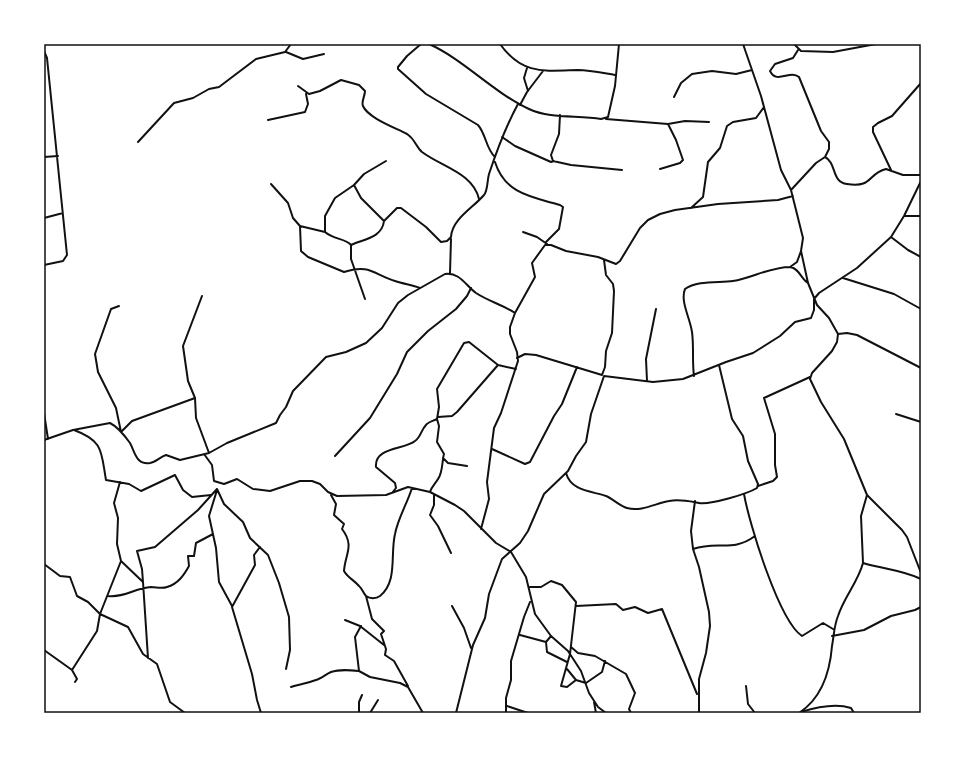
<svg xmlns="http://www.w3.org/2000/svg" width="965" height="757" viewBox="0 0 965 757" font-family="Barlow,sans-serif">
<rect width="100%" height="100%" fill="#fff"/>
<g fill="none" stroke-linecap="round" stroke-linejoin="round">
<path stroke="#111" stroke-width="2" d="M421,44L407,56L398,67V69L426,94L478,125C486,134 486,149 495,157
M429,44C463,59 494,93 529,109C550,119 578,115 601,119L608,117L615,86L619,44
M500,44C522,75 544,71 578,70C590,70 603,73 615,75
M743,44L761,96L781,170L791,190L803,238L801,251L808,283L817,305L829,318L838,334L837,342L832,351L812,373L810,379L821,402L844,439L867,495L902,530L907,537L921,573
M794,44L801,51L833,52L876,44
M798,50L793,58L775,64L770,71C777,85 790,69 799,77L821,131L829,142V149L825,157
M44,51L47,58L67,255L63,261L44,265
M286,52L303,59L324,54
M527,68L524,78L528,91
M298,86L309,94L320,91L341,80L359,85L365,91C365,96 361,102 363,106C368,118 396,128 407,134C415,139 416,147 422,152C442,167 473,173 479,199
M674,97L681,83L692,74L712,71L736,74L752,70
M520,105L527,92L543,71
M560,115L559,134L551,155L553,161L571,165L622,170
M606,119L668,124L676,140L683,160L680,163L660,169
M268,120L305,112L308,104L306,94
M668,124L685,121L709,122
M502,137L515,146L551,162L554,161
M138,142L174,103L193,98L209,89L219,87L256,59L285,52L291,44
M44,157L58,156
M495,162C505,194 532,197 560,205L563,207L559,229L546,242
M891,170L873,132V127L878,123L892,116L921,83
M271,184L288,203L293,218L300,226L301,251L308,257L344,272C370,264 373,274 395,281C404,284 412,285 420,288
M354,185L361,198L384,221L397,208H401L426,227L441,242L447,241L451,237C452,219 473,208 484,195C488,190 487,181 489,174C497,150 506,126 518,104
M791,190L816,163L825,157C837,163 831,182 847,184C873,188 867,174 886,169L903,175H921
M691,208L703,197L708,162L720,148L727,126L733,122L756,118L764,107
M904,216H921
M44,218L63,213
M300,226L325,232
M523,232L537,237L547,244
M891,237L908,250L921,257
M351,245C364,239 382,238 384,221
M790,267L797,262L801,251
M450,273L451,239
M843,278L894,294L921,309
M202,296L183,346L188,381L195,398L196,418L209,453
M365,299L351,259V245C345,238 334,240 325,232V216L335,198L354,185L364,174L386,161
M119,306L111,309L95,354L98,372L116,408L121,432L132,421L195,398
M838,334L847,333L857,335L921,368
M517,358L525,354L536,355L602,375
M602,375L605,367L606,351L612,333L614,291L613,284L606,275L604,260
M694,376C692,361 694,346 692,332C690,318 680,301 685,289C697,280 719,283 733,281C752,278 770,267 790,267C799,268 801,279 808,283
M647,381L646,359L656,309
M44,413L48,439
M896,414L921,422
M438,417L452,416L457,412L498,365
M74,430C104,441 101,452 106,480L129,484L141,491L175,475L183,490L192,497L211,495
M44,440L73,430L110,423C118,427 125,436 130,443C135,452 136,465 150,463C156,462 160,457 166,455L180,460L209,453L227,443L276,423L280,415L286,407L293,391L326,357L346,352L366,343L382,328L398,303L408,295L445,274C460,272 466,286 476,293C488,301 503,305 515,313
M492,449L525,464L530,462L554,416L562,404L577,367
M204,454L212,465L214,481L224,484L237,479L253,489L270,491L300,481H312L320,484L328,492L337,496L386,495L408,487L430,492L455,505L464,511L496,543L511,552L526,577L535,614L551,636L568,651L581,671L589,693L598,707L606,713
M335,456L370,418L397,374L407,352L428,331L456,309L467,296L471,288
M443,458L448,463L467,466
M566,473C571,491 591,491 606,496C613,499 620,506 627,508C642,512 656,503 669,501C680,499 688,501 699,503C710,505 747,494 757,488L758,484L748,461L743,436L732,419L719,365
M120,482L114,503L118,518L117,544L121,561L100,614L128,627L143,654L157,664L170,702L185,713
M758,486L773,481L777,477L775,465V434L764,398L810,377
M217,489L224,504L243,522L250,538L268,555L279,583L289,617L290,650L286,669
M217,490L209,516L216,548L219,582L232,606
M430,492C432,486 435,484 438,479C443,473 442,460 444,454L437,442L439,426L437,419
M392,493L396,488L395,483L376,467C374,447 404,450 415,441C421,437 421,430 426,425C428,422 433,421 437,419L439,407L437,389L464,343L469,342L498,365L516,369
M744,494C749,523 779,621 802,636L823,623L833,629
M331,495L336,504L334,515L344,524L342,529C355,546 345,554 344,571C348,578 354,580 359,586C362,588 363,593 366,596C370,599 376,599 380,596C398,581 390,555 395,534C398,518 407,504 412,488
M434,495V505L430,515L438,526L451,553
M695,501L691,531L693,549L699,567L709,612L710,626L706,653L699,679V713
M481,529L489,499L487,482L494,428L501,413L518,361L517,352L510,334V327L515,313L535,277L532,263L545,245H551L566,251L598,257L616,264L620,261L640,228L648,220L660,214L675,210L718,204L778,200L793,196
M260,547L254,555L255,565L232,607L252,674L257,700L261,713
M693,549C718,540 732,553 755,536
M121,561L143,582L148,658
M863,563C883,569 902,570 921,579
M44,564L60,576L70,577L77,596L88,602L100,614L97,631L72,670L77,679L75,682
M143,582L142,569L137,551L155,547L198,510L217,489
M530,587H541L551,581L562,585L576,602L570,654L561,686L567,687L576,680L586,683L602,672L605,661
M108,596C124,598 135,588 151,587C156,587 162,589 167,587C178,584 184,575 189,566L188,556H194L196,543L213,534
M366,596L372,619L384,631L381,634L386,649L385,655L394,661L408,686
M452,606L464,628L471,648
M576,606L616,604L623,610L635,607L648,613L662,609L697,694
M345,620L360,626L384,645
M361,626L355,637L359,671L370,677L400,683L408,687L423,713
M520,635L546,642L551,636
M832,636L864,630L891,616L915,610L921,607
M546,642L547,652L567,662
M571,647L578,653L595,656L626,674L635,693L629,709L631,713
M44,650L72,670
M567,669L576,680
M746,686L748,704L755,713
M291,687C300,684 308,683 316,680C321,679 326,674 331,672C340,669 349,670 359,671
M594,702L596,713
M507,706L528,713
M801,712C817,707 835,703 851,708L854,713
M359,713V702L362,695
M370,713L378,700
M456,713L473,645L485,618L489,594L499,567L502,559L520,543L528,531L544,494L568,471L576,456L586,442L591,414L604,376L653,382L683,379L726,362L753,353L780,336L795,322L811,318L814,310V299L819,293L857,268L891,237L904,216L921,181
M506,713V698L511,680V661L524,617L530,602
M799,713C822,698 830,671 832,646C834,635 834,626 838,616C844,597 858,582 863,563L861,516L867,495"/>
</g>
<rect width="965" height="757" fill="none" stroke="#ffffff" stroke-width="90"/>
<rect x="45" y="45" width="875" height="667" fill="none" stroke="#111" stroke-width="1.5"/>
</svg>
